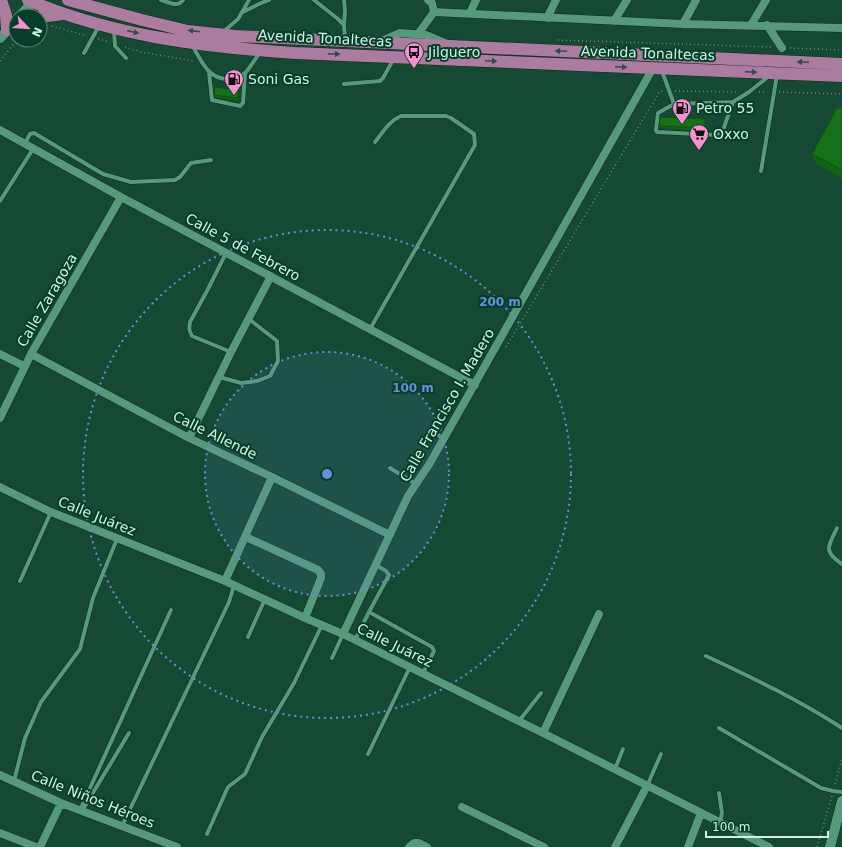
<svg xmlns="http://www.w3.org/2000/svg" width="842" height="847" viewBox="0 0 842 847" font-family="'DejaVu Sans',sans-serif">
<rect width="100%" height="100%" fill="#154934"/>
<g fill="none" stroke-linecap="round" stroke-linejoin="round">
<defs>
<path id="service" d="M161,0C169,2 178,8 183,0
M314,0L338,19L344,25
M344,0L345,11L344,25L345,39
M243,12L259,4L269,0
M114,31L115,46L126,58
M223,32L238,19L249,0
M192,45C201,60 208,80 229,79C235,79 241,76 246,72C251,66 256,58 260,52
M84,53L99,26
M662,71L674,104L733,102L749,92L769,76
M209,72L212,100L240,106L243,103L245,73
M344,84L380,81L383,78L393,60
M674,104L658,113L656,130L657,132L716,135L723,130L733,102
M25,143L30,134L34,133L103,174L131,182L175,180L180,177L191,163L211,160
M761,171L777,75
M0,201L33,149
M226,253L208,289L190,322C189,328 189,331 192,336L231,352
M370,329L475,145L474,134L451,118L446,116H401C389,121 383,132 375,142
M219,377L241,383L257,381L270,376L278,361L277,341L249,319
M431,429L443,439
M390,468L416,484
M837,528C828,547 823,551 842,564
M20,581L51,512
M369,612L389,575L386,571L376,565
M248,637L265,599
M355,640L369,612L432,647L434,651L423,673
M706,656C753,678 799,700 842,728
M332,658L343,634
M519,721L541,693
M719,728L821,788L833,791L842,792
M368,754L410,667
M615,769L623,749
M14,781L25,738L41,702L80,649L93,598L117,539
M647,786L661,754
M719,793L722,813L720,822
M80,810L171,610
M82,811L129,733
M122,826L229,602L234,585
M207,834L228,787L245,774L262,737L294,683L322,625"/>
<path id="minor" d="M434,12L683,24L842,28
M470,13L476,0
M547,18L556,0
M614,21L627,0
M683,24L696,0
M751,25L766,0
M767,25L782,48
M418,34L434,12L432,3L428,0
M382,41L400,33L426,35L445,43
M0,130L121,197L475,385
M0,354L24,366
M31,354L189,438L272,477L390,535
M0,418L31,354L121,197
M189,438L231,352L271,276
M0,487L51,512L225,581L305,618L343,634L543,733L769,847
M246,537L318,570L321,574V578L305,618
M225,581L272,477
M343,634L408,496L430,463L653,68
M543,733L599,614
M0,775L61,803L177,847
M462,807L544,847
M0,833L36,847
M40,847L61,803
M409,847L414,843H419L427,847
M615,847L647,786
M688,847L701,813"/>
<path id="tertiary" d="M20,16L34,0
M0,38L12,25
M830,847L842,801"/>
<path id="primary" d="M1,0L6,15L7,30L16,26
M28,0C113,36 204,47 295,53L842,76
M68,0L142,20L188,31L236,36L842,64
M40,17L63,14"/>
</defs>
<use href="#service" stroke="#082c1e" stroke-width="5"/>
<use href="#minor" stroke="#082c1e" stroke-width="9"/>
<use href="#tertiary" stroke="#082c1e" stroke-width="11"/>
<use href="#primary" stroke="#082c1e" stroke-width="13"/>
<path stroke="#64907c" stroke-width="1.5" stroke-dasharray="1 3" stroke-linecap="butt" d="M52,26L87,36
M98,39L110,42
M558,40L772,47
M125,47L141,52L193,61
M790,48L842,50
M0,61L17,40
M675,91L737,92
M759,92H767
M779,92L842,94
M506,347L660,91H663
M835,784L842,759
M817,847L832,796"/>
<use href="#service" stroke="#57997b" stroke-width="4"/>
<use href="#minor" stroke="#57997b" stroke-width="8"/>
<use href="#tertiary" stroke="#57997b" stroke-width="10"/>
<use href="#primary" stroke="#ac7ca0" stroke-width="12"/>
</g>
<path fill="#136215" d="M239,90L240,93L239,101L215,97L214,95Z
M842,108V178L816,164L812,154Z
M706,122V131L660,128L659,126Z"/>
<path fill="#0f5011" d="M239,90L240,93L239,101L238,98Z
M705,119L706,122V131L705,128Z"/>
<path fill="#167218" stroke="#0f5011" d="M215,87L239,90L238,98L214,95Z
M837,108H842V170L812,154Z
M660,117L705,119V128L659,126Z"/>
<defs><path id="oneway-solid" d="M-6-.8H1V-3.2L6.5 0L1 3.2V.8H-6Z"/></defs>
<g fill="#304e48">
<use href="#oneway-solid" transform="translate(194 31) rotate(-173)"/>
<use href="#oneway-solid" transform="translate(133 32) rotate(13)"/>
<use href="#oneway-solid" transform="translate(561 51) rotate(-177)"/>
<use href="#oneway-solid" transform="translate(334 54) rotate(2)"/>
<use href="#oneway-solid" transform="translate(491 61) rotate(2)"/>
<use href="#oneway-solid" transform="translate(803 62) rotate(-177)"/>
<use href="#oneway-solid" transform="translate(621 67) rotate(2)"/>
<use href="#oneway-solid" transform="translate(751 72) rotate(2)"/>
</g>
<circle cx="327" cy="474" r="122" fill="#6590dc" fill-opacity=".12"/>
<g fill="none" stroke="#6590dc" stroke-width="2" stroke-dasharray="2 4">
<circle cx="327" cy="474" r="122"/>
<circle cx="327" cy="474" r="244"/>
</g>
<defs>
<symbol id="bus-pin" viewBox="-11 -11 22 30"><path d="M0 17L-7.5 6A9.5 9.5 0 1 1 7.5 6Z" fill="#f690d0" stroke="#063e2a"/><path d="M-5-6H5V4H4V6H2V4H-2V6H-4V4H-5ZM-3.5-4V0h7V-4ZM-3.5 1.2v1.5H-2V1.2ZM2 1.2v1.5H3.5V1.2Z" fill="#111"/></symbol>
<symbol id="fuel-pin" viewBox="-11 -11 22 30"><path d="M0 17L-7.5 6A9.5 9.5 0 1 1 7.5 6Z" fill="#f690d0" stroke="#063e2a"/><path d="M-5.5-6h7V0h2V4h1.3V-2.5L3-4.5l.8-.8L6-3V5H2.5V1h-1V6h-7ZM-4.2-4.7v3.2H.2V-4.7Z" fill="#111"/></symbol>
<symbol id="supermarket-pin" viewBox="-11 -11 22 30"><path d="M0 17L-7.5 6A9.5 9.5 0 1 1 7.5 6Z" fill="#f690d0" stroke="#063e2a"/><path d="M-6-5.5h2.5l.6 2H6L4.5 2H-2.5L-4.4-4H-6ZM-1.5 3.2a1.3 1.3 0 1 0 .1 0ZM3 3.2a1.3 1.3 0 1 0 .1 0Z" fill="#111"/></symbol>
</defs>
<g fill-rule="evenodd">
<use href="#bus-pin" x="403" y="41" width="22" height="30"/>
<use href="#fuel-pin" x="223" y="68" width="22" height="30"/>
<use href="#fuel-pin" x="671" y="97" width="22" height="30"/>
<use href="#supermarket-pin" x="688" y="123" width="22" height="30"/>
</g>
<g text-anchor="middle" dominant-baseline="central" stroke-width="4" stroke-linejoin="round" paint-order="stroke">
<g font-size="14" fill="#d2f3e2" stroke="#063e2a">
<text transform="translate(325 38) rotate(3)">Avenida Tonaltecas</text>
<text transform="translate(648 53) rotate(2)">Avenida Tonaltecas</text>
<text transform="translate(243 247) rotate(28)">Calle 5 de Febrero</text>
<text transform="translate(47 300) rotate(-60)">Calle Zaragoza</text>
<text transform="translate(447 405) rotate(-60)">Calle Francisco I. Madero</text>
<text transform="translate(215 435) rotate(26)">Calle Allende</text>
<text transform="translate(97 516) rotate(22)">Calle Juárez</text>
<text transform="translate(395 645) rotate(26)">Calle Juárez</text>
<text transform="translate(93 799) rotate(22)">Calle Niños Héroes</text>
</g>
<g font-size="14" fill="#d2f3e2" stroke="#063e2a" text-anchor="start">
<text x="428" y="52">Jilguero</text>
<text x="248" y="79">Soni Gas</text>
<text x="696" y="108">Petro 55</text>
<text x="713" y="134">Oxxo</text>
</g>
</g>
<circle cx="327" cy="474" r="6" fill="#6590dc" stroke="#063e2a" stroke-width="2"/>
<g font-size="12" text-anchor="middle" font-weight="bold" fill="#6590dc" stroke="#063e2a" stroke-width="4" stroke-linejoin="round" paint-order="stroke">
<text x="500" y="306">200 m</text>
<text x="413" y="392">100 m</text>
</g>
<g transform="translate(28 28) rotate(115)"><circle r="19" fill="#063e2a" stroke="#588674"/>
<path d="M0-3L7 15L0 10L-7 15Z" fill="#f690d0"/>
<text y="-6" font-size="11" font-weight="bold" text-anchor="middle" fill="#d2f3e2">N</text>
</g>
<path d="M706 831v6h122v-6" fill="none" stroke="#d2f3e2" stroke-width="2"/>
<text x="712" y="831" font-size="12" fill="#d2f3e2" stroke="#063e2a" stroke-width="3" paint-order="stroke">100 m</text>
</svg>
